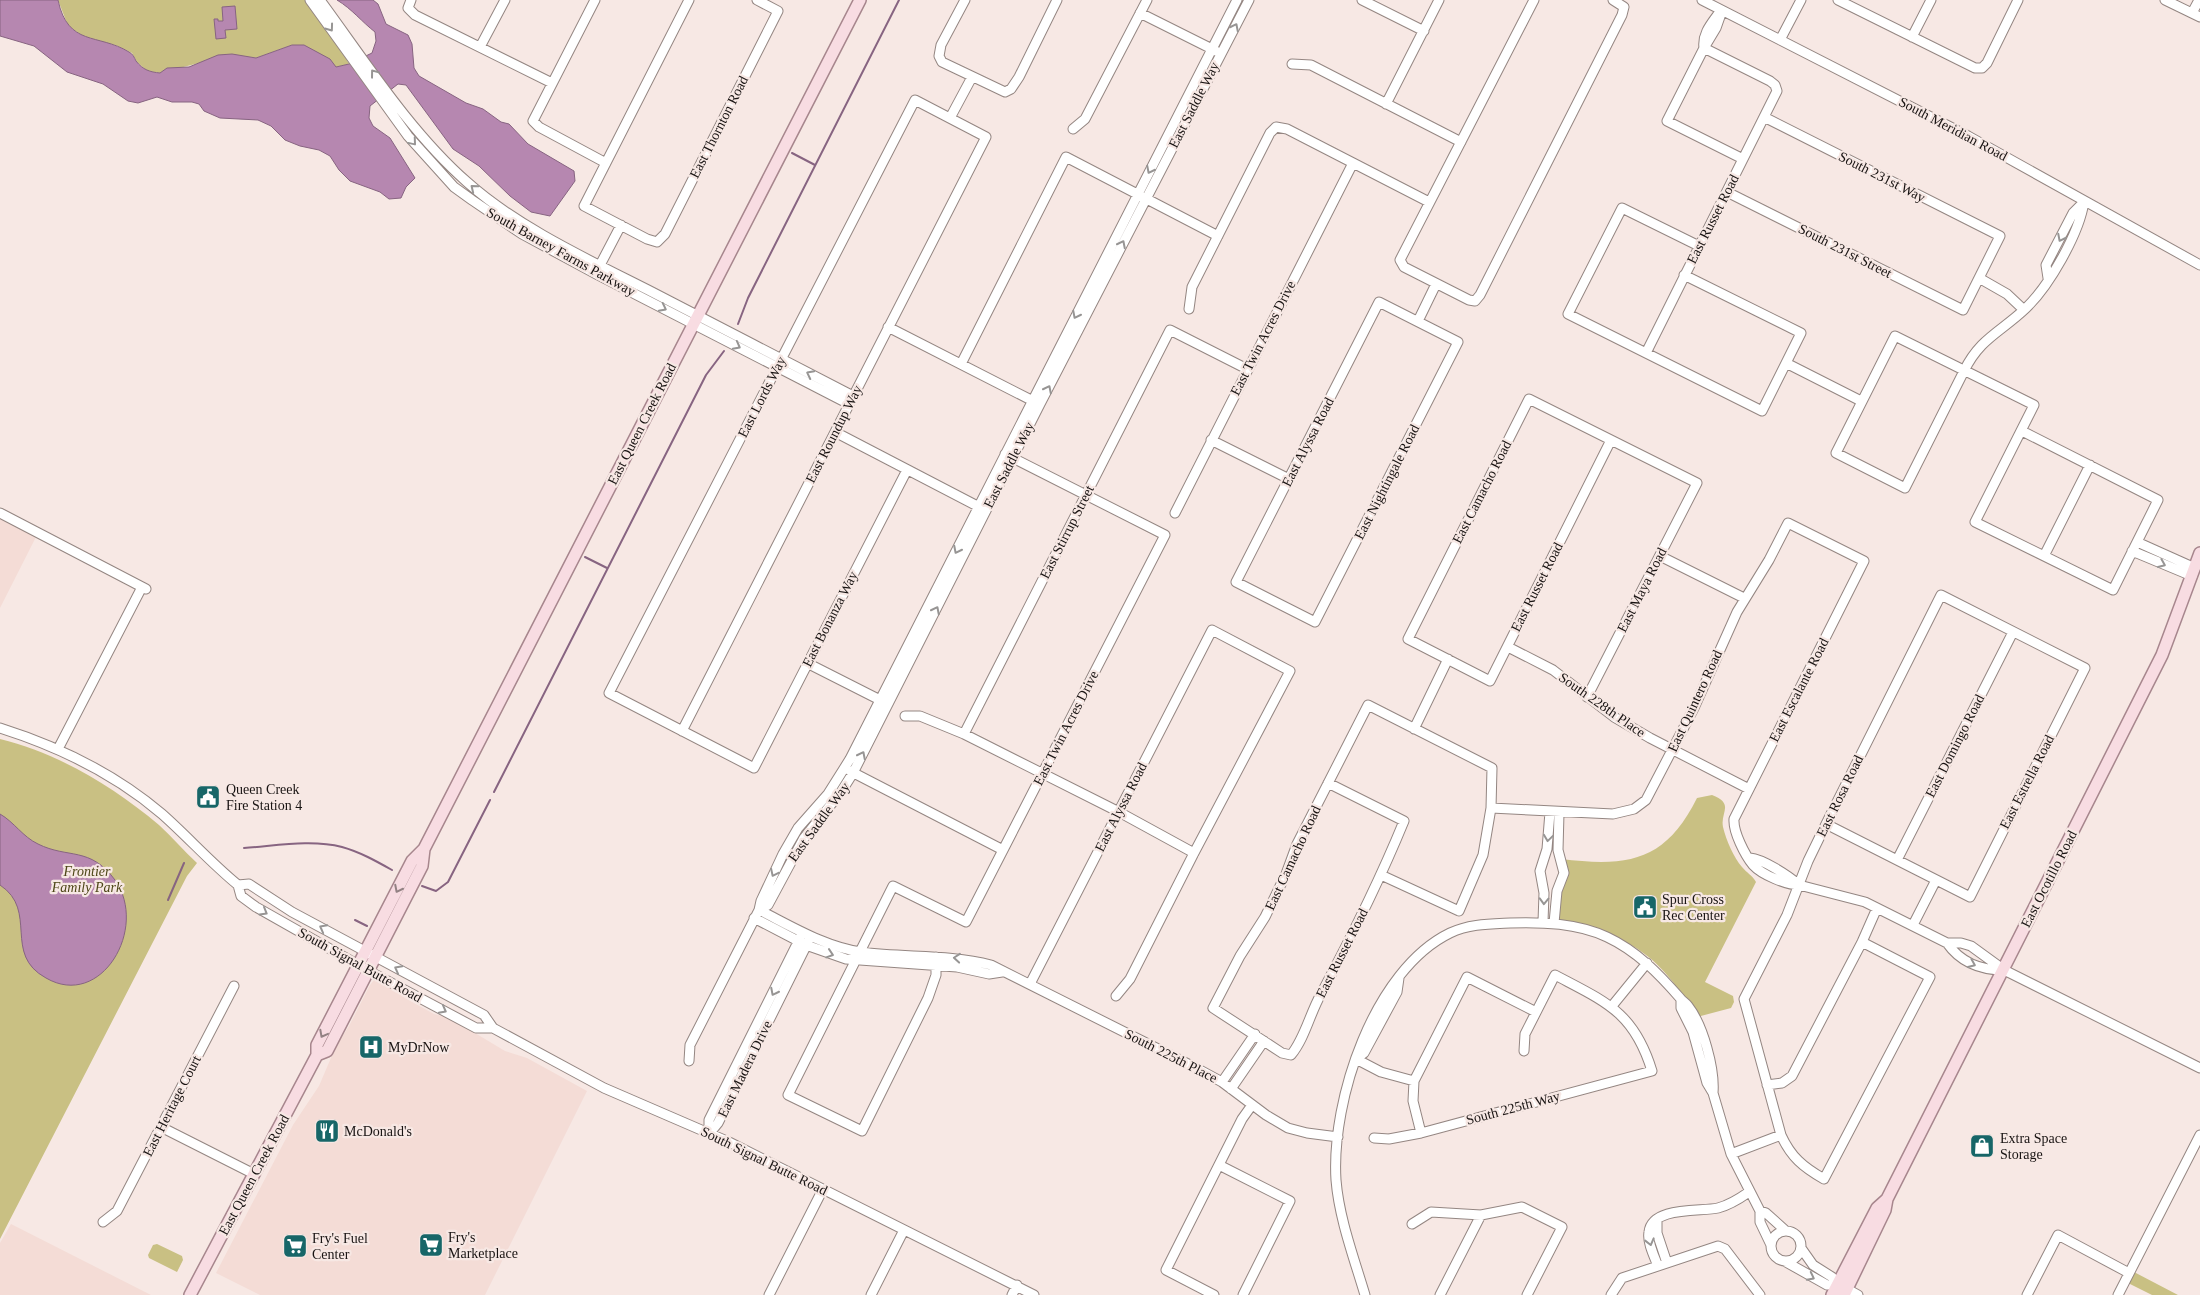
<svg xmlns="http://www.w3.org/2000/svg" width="2200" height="1295" viewBox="0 0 2200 1295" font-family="'Times New Roman',serif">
<rect width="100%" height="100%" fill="#f7e8e4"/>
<path fill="#f4dcd6" d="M0,518L36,537L0,608Z
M374,980L384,982L405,998L434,1014L450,1018L505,1051L527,1058L587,1091L485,1295H260L216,1273L293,1125L319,1086L336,1046L349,1026L370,985Z
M11,1224L151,1295H0V1243Z"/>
<path fill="#c9c083" d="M58,0H305L338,44L349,64L336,67L304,45H292L256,58L246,57L199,63L160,73L147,71L137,62L132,53L115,45L101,43L81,35L68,26Z
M0,739C58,753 114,787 159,825C172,837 184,851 197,863L187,876L0,1239Z
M1712,795C1735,804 1720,812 1723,827C1726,840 1734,858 1742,867C1747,873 1752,875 1756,882L1705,982L1733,996L1734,1002L1731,1008L1697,1017C1659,955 1632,936 1560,921C1555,901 1560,879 1561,859C1628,867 1665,862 1697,798Z
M157,1244L182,1256L183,1260L177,1272L149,1258L148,1255L153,1245Z
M2134,1272L2178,1295H2152L2128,1283Z"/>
<path fill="#b687b0" stroke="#876481" d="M0,0H58C68,47 98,33 129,52C133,54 134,57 136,61C143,70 150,72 160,73L167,68L189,67L218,55L232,54L256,58L292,45H304L330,59L336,67L349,64L372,53L376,41L375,32C362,22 352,9 337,0H373L378,4L386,24L408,35L412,44L414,68L419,76L466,103L483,109L501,122L509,124L528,144L574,171L575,181L550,216L531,212L510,196L479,166L453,149L406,85L398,84L370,106L369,118L373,126L390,138L415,178L406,187L401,198L389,199L380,192L350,181L339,170L330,156L319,150L300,146L285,140L271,126L258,120L220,118L204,111L199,104L192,102H172L157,97L138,103L128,101L103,84L67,72L34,46L0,36Z
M235,6L237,29L225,30L226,38L216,39L214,19H218V21H223L222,7Z
M0,814C14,822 23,837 38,844C68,859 90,846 115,880C149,928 101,1010 46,978C2,954 39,911 0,885Z"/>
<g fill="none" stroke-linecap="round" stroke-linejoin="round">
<path stroke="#876481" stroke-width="2" d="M792,153L815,165
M738,324L748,298L899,0
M585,557L607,568
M494,792L706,375L724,351
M244,848C275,846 311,839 342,847C360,852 376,861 392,870
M422,886L436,891L448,882L490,800
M168,900L184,863
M355,920L367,926"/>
<defs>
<path id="minor" d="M310,0L408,136L454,187L472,200L522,234L596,274L849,404
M320,0C365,61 410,132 467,182C517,227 591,261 652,292C719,326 786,362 853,396
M411,0L408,8L415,15L552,83
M595,0L533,121L539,127L606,163
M689,0L584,206L647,239L657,242L665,234L778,11L757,0
M965,0L941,45L939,56L942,62L1005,92L1011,89L1019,77L1057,0
M1362,0L1424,31
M1534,0L1400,260L1404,267L1469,300L1475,301L1480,295L1622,15L1624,7L1613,0
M1702,0L1968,136L2200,265
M1838,0L1975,68H1982L1987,63L2018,0
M2165,0L2200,17
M1722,11L1716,28L1704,48L1667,121L1743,159
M1140,13L1216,51
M2192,13L2199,0
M1912,37L1931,0
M1780,40L1801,0
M480,47L505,0
M1704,48C1702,34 1711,24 1719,13
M1292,64L1311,65L1461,142
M1386,104L1439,0
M950,118L972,77
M1073,129L1085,119L1147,0
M1727,192L1963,310L2000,236L1764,117
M598,269L621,225
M1684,275L1801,333L1762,411L1568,314L1622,208L1699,246
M1979,278L2007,294L2024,310
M2048,278L2046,265L2073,213L2084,202
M1379,302L1458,342L1315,622L1236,582Z
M1189,309L1192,287L1270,133L1276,127L1287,129L1429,202
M1418,321L1436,284
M888,327L1035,402
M1646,353L1777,91L1775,85L1770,81L1704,48
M1786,363L1861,401
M961,364L1066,157L1218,236
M2022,431L2158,500L2113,590L1975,522L2034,405L1895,336L1836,453L1905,488L1964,371C1980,338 2001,332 2026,308C2049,286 2079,234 2084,202
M835,432L983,509
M1211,440L1289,479
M0,513L146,589
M1175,513L1353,163
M2137,542L2195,568
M2132,551L2192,576
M1660,556L1744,598
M2044,556L2090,465
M1508,647L1553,670L1614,717L1650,738L1749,789
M807,663L886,703
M1587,697L1697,483L1529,399L1408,639L1490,681L1611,440
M905,716H920L964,734L1119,812L1194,853
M0,728C60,747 114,773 162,814C188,837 211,863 238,885L241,896L256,907L369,971L476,1028H493
M1414,729L1448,659
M682,731L986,137L915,100L609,693L754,768L907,470
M964,734L1170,330L1247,369
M58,749L142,587
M850,771L1003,850
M1328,783L1404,821C1379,882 1352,936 1321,994C1310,1013 1305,1038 1291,1055L1282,1053L1213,1008L1240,956L1265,917L1286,874L1297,844L1368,705L1492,768L1491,808L1483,855L1459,911L1381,875
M1491,808L1613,814L1634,809L1646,800L1694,708L1737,612L1769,560L1788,523L1864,561L1734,819C1733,832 1745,855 1753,865C1762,875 1787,885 1799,885L1865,902L1947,943H1961L1971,946L2004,970L2200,1068
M1826,824L1970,897L2085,668L1941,595L1826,824L1808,861L1787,915L1744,999L1781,1135C1791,1157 1803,1167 1824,1179L1930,977L1862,942
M1750,858C1763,859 1789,876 1799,885
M1897,860L2013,632
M238,885L249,884L292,912L484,1015L493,1028L604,1088L729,1142L1034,1295
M759,910L768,905L804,838L841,792L853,773L1040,404L1249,0
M759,910C791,926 825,947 861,952C905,958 948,954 991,965L1198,1069L1222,1082L1266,1115L1288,1128L1307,1133L1338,1137
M754,918L806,945L846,959L957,967L989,974L1002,972
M1543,922L1544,893L1540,871L1547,849L1550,812
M1554,923L1557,891L1564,873L1558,850L1559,813
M1913,925L1936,880
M1947,943C1961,963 1980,970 2004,970
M936,957V975L928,998L862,1131L788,1095L893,886L966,922L1165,535L1005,454
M1030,984L1212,630L1290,671L1194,853L1130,979L1116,996
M1681,1000V1008L1693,1032L1707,1083L1713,1093L1731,1154L1760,1211V1222L1771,1245
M1612,1006L1647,963
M1356,1059L1364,1053L1397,992L1399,978
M1356,1059L1381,1072L1414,1081
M689,1061L690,1045L759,910L761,901L783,854L798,828L828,794L850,759L1237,0
M1222,1082L1255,1034
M1767,1085L1782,1083L1792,1076L1862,942L1877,908
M1231,1089L1264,1041
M161,1127L254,1174
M1421,1133L1413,1101L1414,1081L1467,977L1536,1012
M709,1134V1120L801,936
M709,1134L718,1123L808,942
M1374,1138L1389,1139L1421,1133L1652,1071C1634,1012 1606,1002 1555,975L1525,1034L1524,1051
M1731,1154L1781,1135
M1219,1165L1290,1201L1243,1295
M1760,1211L1766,1213L1786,1231
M1657,1221V1233L1667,1263
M103,1222L117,1211L234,986
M1412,1224L1431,1212L1481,1215L1522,1207L1562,1227L1527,1295
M1771 1246a15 15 0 1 1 30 0a15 15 0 1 1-30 0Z
M1801,1248L1813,1265L1832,1277L1838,1284L1858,1295
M1786,1262L1827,1285L1838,1284
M1658,1266C1654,1256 1647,1242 1649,1232C1652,1206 1701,1212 1718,1208C1730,1205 1739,1199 1749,1192
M769,1295L823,1189
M871,1295L904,1230
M1012,1295L1017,1285
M1214,1295L1166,1270L1242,1119L1252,1105
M1365,1295C1354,1258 1339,1218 1336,1180C1331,1100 1374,970 1450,933C1469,924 1489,924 1510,923C1543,922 1577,923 1607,937C1637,951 1659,974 1680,998C1682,1001 1686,1003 1688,1006C1703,1025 1715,1069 1713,1093
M1440,1295L1481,1215
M1611,1295L1622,1278L1718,1246L1725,1249L1760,1295
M2027,1295L2058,1235L2129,1273
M2118,1295L2200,1135"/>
<path id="major" d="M317,1055L327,1051L422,866L424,849
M190,1295L317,1055V1045L412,861L424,849L860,0
M1832,1295L1877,1208L1887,1199
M1844,1295L1885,1210L1887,1199L2162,655L2200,553"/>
</defs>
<use href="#minor" stroke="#948682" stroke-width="11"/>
<use href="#major" stroke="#a7868d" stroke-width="14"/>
<use href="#minor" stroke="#fff" stroke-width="9"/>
<use href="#major" stroke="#f8dce2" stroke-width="11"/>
</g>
<defs><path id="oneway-chevron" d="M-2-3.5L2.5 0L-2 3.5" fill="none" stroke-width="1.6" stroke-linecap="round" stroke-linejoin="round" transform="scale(1.25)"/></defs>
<g stroke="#979594">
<use href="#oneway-chevron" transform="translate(1235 27) rotate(-63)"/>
<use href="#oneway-chevron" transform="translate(330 28) rotate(54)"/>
<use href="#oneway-chevron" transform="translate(374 73) rotate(-127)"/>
<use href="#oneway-chevron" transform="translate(413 142) rotate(50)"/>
<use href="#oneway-chevron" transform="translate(1150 170) rotate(117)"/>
<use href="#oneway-chevron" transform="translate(474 188) rotate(-141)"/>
<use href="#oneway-chevron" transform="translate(2061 238) rotate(117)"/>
<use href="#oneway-chevron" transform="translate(1122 244) rotate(-63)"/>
<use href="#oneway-chevron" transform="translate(663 308) rotate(27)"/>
<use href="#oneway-chevron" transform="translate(1076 315) rotate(117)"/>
<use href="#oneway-chevron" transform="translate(737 346) rotate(28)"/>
<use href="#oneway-chevron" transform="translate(810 374) rotate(-153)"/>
<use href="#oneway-chevron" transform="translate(1048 389) rotate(-63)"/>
<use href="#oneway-chevron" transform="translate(957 550) rotate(117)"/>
<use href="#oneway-chevron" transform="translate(2162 564) rotate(23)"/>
<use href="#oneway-chevron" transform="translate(936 610) rotate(-63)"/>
<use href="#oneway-chevron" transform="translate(862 755) rotate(-63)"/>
<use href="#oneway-chevron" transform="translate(1548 838) rotate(98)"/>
<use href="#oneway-chevron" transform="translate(774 873) rotate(116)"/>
<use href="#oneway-chevron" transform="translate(1544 901) rotate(92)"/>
<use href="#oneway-chevron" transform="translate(264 912) rotate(30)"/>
<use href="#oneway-chevron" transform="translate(323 928) rotate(-152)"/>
<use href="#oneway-chevron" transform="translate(830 954) rotate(18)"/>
<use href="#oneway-chevron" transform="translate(957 958) rotate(-175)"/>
<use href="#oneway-chevron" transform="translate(1972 964) rotate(23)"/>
<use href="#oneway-chevron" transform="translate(398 969) rotate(-152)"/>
<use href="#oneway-chevron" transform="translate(774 992) rotate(117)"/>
<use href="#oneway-chevron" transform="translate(443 1010) rotate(28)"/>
<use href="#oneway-chevron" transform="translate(1650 1242) rotate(76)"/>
<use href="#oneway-chevron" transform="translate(1811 1277) rotate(27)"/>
</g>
<g stroke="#938284">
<use href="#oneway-chevron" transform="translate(398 889) rotate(117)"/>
<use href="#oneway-chevron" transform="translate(323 1034) rotate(118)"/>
</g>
<defs>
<symbol id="civic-square" viewBox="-11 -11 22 22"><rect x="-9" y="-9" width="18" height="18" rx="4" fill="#176668" stroke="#f7e8e4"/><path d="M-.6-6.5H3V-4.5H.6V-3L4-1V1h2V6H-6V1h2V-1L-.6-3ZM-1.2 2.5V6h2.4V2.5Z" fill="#fff"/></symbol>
<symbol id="hospital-square" viewBox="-11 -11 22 22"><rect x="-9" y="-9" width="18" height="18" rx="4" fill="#176668" stroke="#f7e8e4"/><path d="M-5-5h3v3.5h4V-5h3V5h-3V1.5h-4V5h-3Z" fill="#fff"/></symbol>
<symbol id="restaurant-square" viewBox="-11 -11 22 22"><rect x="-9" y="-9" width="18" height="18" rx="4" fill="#176668" stroke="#f7e8e4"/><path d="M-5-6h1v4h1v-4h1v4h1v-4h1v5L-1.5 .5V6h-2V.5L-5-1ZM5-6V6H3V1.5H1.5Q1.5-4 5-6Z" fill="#fff"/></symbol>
<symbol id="shop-square" viewBox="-11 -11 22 22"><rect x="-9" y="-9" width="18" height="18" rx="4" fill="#176668" stroke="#f7e8e4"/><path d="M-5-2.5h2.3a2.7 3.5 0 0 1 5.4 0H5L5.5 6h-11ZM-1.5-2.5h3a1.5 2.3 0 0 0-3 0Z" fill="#fff"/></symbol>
<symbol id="supermarket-square" viewBox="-11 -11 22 22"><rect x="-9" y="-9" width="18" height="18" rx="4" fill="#176668" stroke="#f7e8e4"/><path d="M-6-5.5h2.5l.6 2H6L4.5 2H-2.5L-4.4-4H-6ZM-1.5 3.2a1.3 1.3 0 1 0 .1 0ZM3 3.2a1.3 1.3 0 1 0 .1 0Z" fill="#fff"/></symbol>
</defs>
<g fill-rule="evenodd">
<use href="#civic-square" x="194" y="783" width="28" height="28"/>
<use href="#civic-square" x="1631" y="893" width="28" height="28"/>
<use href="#hospital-square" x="357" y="1033" width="28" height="28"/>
<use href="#restaurant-square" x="313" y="1117" width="28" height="28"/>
<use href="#shop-square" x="1968" y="1132" width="28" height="28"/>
<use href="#supermarket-square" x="417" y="1231" width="28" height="28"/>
<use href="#supermarket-square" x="281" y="1232" width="28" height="28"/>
</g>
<g text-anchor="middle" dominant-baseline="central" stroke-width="4.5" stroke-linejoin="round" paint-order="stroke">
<g font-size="14" fill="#181312" stroke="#f7e8e4">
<text transform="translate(1194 105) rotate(-63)">East Saddle Way</text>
<text transform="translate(719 127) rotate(-63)">East Thornton Road</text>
<text transform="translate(1953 129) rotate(28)">South Meridian Road</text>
<text transform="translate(1882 177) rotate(27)">South 231st Way</text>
<text transform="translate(1713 219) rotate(-63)">East Russet Road</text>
<text transform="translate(1845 251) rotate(27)">South 231st Street</text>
<text transform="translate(561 252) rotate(29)">South Barney Farms Parkway</text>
<text transform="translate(1263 338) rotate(-63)">East Twin Acres Drive</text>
<text transform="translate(762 397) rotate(-63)">East Lords Way</text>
<text transform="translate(642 424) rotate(-63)">East Queen Creek Road</text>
<text transform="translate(834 434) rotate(-63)">East Roundup Way</text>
<text transform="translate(1308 442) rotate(-63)">East Alyssa Road</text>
<text transform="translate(1009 465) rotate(-63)">East Saddle Way</text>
<text transform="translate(1387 482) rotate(-63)">East Nightingale Road</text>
<text transform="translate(1482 492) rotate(-63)">East Camacho Road</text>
<text transform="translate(1067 532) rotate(-63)">East Stirrup Street</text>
<text transform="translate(1537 587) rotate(-63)">East Russet Road</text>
<text transform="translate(1642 590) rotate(-63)">East Maya Road</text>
<text transform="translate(830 619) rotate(-63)">East Bonanza Way</text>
<text transform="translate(1799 690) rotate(-63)">East Escalante Road</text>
<text transform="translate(1695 701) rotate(-65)">East Quintero Road</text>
<text transform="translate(1602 705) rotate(35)">South 228th Place</text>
<text transform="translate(1066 728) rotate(-63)">East Twin Acres Drive</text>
<text transform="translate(1955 746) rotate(-63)">East Domingo Road</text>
<text transform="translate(2027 782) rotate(-63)">East Estrella Road</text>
<text transform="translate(1840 796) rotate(-64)">East Rosa Road</text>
<text transform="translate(1121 807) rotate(-63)">East Alyssa Road</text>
<text transform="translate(819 822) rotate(-54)">East Saddle Way</text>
<text transform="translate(1293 858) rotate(-65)">East Camacho Road</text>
<text transform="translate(2049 879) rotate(-63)">East Ocotillo Road</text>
<text transform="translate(1342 953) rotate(-63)">East Russet Road</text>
<text transform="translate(360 965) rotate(29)">South Signal Butte Road</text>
<text transform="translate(1171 1056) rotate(27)">South 225th Place</text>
<text transform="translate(745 1069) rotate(-64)">East Madera Drive</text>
<text transform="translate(172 1106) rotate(-63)">East Heritage Court</text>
<text transform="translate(1513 1108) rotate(-15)">South 225th Way</text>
<text transform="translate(764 1161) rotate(26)">South Signal Butte Road</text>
<text transform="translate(254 1175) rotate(-62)">East Queen Creek Road</text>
</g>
<g font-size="14" fill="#181312" stroke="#f7e8e4" text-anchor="start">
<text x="226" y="789">Queen Creek<tspan x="226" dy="16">Fire Station 4</tspan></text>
<text x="1662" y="899">Spur Cross<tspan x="1662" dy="16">Rec Center</tspan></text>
<text x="388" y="1047">MyDrNow</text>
<text x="344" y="1131">McDonald's</text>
<text x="2000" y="1138">Extra Space<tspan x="2000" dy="16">Storage</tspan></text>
<text x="448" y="1237">Fry's<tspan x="448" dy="16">Marketplace</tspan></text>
<text x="312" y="1238">Fry's Fuel<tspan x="312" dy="16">Center</tspan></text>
</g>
<g font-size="14" font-style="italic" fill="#4d4617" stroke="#f7e8e4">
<text x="87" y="871">Frontier<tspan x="87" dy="16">Family Park</tspan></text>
</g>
</g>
</svg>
